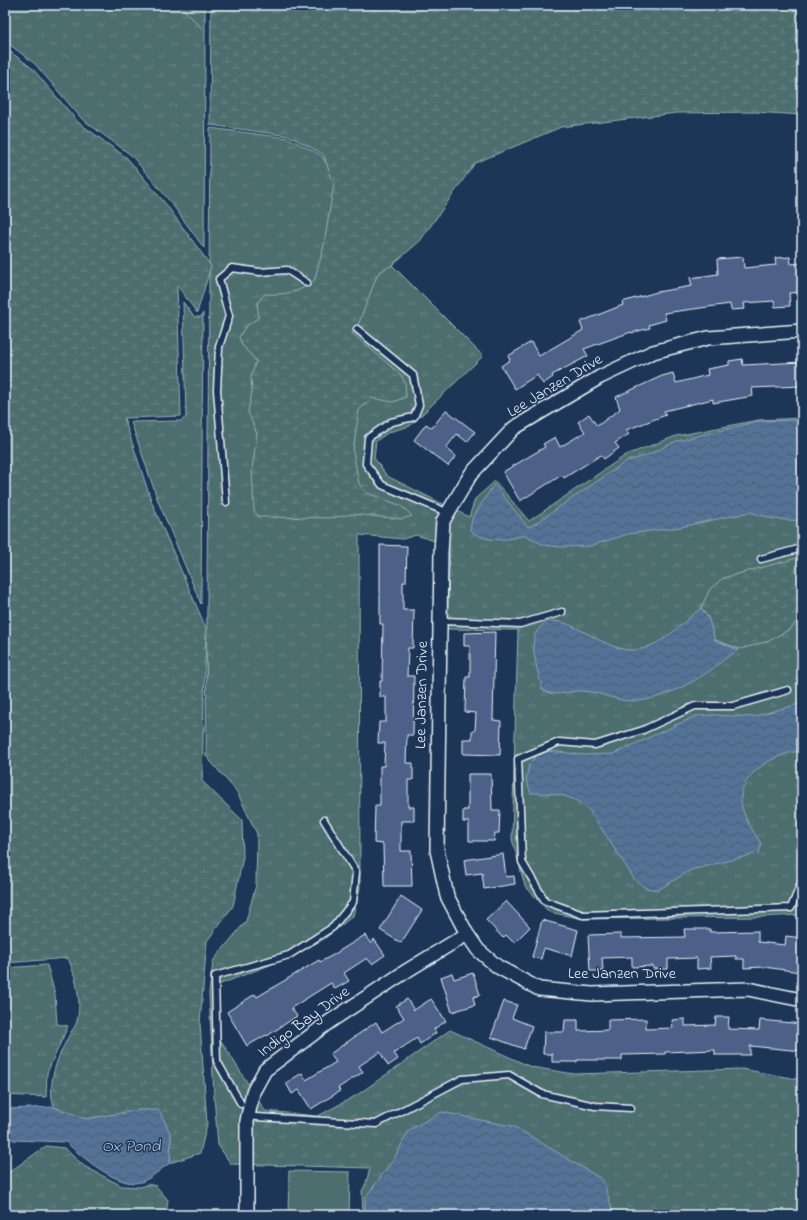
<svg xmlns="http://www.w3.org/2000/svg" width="807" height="1220" viewBox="0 0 807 1220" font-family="'Indie Flower',sans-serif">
<defs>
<pattern id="grass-tufts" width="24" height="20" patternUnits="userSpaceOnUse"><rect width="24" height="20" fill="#4d6e6e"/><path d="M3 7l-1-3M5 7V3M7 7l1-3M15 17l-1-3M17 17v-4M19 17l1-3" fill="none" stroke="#678383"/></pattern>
<pattern id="wetland-marsh" width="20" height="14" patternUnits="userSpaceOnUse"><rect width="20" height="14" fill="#4d6e6e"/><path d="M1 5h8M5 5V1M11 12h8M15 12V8" fill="none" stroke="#678383"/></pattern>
<pattern id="water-waves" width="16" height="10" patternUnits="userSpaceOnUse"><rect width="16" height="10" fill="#527295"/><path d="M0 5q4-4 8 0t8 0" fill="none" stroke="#4c5d70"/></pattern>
</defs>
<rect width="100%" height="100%" fill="#1d3557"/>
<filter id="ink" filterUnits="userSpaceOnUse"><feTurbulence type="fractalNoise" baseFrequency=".025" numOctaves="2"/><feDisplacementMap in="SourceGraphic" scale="8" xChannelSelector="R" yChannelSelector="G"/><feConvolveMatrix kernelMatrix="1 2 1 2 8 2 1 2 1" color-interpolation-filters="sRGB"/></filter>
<g filter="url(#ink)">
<path fill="url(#grass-tufts)" stroke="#9ab0b3" d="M5,5H179L205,31L204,248L169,200L131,155L82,119L35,64L5,41Z
M210,128L288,138L321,155L392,265L483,356L410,426L389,432L376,441L374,458L387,476L469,517L475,499L495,481L529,521L626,455L676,436L758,420L802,418V915L758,917L583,919L549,912L525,886L512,839L518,630L447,629L450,546L416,535L403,539L359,535L360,888L353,916L324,939L288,958L218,985L220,1039L265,1111L318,1116L357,1095L450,1030L531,1067L574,1074L742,1069L802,1080V1215H363L362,1191L366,1183L370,1168L231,1164L218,1145L214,1096L209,993L213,961L246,921L256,885L257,834L237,792L206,756Z
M183,302L194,317H201L203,313L201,604L158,501L131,422L181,421L186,417Z
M47,965L55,994L57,1024L68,1026L47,1073L46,1097L5,1095V968Z
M46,1146L64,1148L84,1166L122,1186L141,1187L147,1184L156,1186L168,1200L166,1215H5V1175Z"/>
<path fill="url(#wetland-marsh)" stroke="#9ab0b3" d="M179,5H205V31Z
M211,5H802V115L755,112L677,113L561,127L475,163L420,241L392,265L378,273L359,323L352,333L401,375L405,383L406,397L393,402L371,398L359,410L353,452L359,484L367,493L402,506L412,516L402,519L352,514L331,518L259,517L254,511L252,469L257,434L248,412L252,392L251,377L256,361L242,345L239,337L245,327L259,317L257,304L264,294C284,295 299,293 314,281L323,250L334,184L323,154L289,136L210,125Z
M5,48L32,68L78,122L127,158L165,203L211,266L197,313L177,285L181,416L124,418L152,503L206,628L202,781L242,820L243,857L233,906L207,941L200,1023L207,1124L200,1153L170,1163L171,1135L140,1110L86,1119L54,1107C46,1082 58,1056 70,1034C72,1030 76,1026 77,1021C82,1001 76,977 68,958L5,963Z
M797,558H802V616L790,629L769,641L740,649L715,640L708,617L701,608L710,589L723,578Z"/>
<path fill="#4d6e6e" stroke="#9ab0b3" d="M289,1171L350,1172L349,1215H288Z"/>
<path fill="url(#water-waves)" stroke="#8ea5bd" d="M802,420V521L774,519L750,512L680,527L628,534L590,546L560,547L544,545L525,535C507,540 485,544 470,530L472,519L494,484L527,526L530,527L627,461L645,456L677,441L759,421Z
M701,608L708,617L715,640L738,650C728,656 720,663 711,670C693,683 657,701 635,701C617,702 601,692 583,691C568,690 555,699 542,689C539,675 531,650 534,638C536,629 545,621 554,621C582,623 610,656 641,649C664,644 683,622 701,608Z
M802,703V751C779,751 738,774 741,801C743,817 752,830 761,843L759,853L691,870L658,890L645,888L635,880L590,811C573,794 554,793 531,793L526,780L529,764L536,756L548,751L585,755L613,754L696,716L714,715L752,717Z
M54,1107L86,1119L140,1110H159L171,1135L170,1163C162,1168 149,1180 141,1182C119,1189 81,1156 66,1142L13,1140L5,1131V1109Z
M442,1112L515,1127L603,1180L614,1215H365V1198L394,1159L409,1130Z"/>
<path fill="#4e6188" stroke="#e8f1f8" d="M743,257L744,268L776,265L775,258L790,257L791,264L802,263V292L789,293L790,306L775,307L774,301L744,303L745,309L731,310L730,304L664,313L666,320L649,325L650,328L631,333V332L584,349L588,356L552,375L553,377L543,384L537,375L515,389L501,366L510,360L508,356L531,342L539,356L583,330L580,322L623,305L622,302L657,292L692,286L690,278L718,274L717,259Z
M742,359L743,365L802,362V386L752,388L753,396L713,403V399L664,411L666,415L626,430L629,434L615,443L619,448L604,459L601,455L564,478L562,475L520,501L503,472L545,447L543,444L555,437L560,447L585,432L578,422L589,414L597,426L620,409L616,397L662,376L673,373L676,383L708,375L707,369L729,365V361Z
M446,410L475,432L467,442L457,434L446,448L456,456L448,466L414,440L426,424L432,428Z
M380,545L407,546L406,582H403V610H414L413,648H408L407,676H414L413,735H407L406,763H413V780H408V807H414V821H401V851H411L412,886H384L383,844L374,843L375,806H380V766H384L385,743H378L379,722H386V697H380V681H382L383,624H380Z
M495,632L493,720L501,721L500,755L463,754V739H472V731H475L476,713L465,712L466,677H470V646H464V633Z
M468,774H491L492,810H500L499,833H495L494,841H469V822H463V810H468Z
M503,854L506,877L514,876L515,884L484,889L482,873L466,875L464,860Z
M401,896L422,910L401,943L380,930Z
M506,901L530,927L514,943L506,935L503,938L486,920Z
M542,920L578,930L572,956L544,948L541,959L532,957Z
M684,929H710V932L758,931V942L785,945L786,936L802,938L800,972L764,967L744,968V959H736V956L710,957L711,968L697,969V958L668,959V969H653V966L632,967V957L602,958L603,971H590L588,935L621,934V938L685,937Z
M365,935L371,944L374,939L385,955L372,964L367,958L344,973L349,981L335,989L331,983L291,1008L297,1016L267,1036L266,1035L247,1046L227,1012L255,994L257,997L319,960L320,962L333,955Z
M452,973L454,979L473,973L480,995L473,997L475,1005L452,1012L441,977Z
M407,999L414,1010L431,999L446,1021L434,1029L436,1033L420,1044L417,1038L394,1053L398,1059L388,1066L380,1052L359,1066L363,1072L338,1088L340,1091L311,1109L299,1090L292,1094L286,1083L302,1073L306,1080L336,1062L330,1054L376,1022L382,1032L404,1018L396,1006Z
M504,1001L517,1005L512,1018L532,1026L524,1049L491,1037Z
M716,1017H729L728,1029L759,1030L760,1020L802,1024V1051L750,1046V1055H715V1050L665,1052V1054L622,1055V1060H577V1062H552V1054H543L544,1032H564L565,1020H578V1031L608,1030V1020L646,1019V1029L673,1028L672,1020L685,1019V1026L715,1025Z"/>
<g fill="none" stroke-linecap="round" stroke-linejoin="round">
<defs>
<path id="service" d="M357,329L413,375L419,405L414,417L391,422L368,438L366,464L382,485L444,511
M226,502L217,390L219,347L229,316L219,279L232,268L260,272L287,270L307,283
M761,559L802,548
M444,621L520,624L562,612
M788,690L733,706H695L643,730L595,745L559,742L518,759L522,862L545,901L583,915L791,908L802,881
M241,1104L217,1061L215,976L289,955L333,927L353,902L356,872L324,820
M256,1117L376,1124L462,1079L509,1075L542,1094L595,1106L631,1108"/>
<path id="minor" d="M802,331L708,338L653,352L600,377L514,428L471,474L443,521L441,552L437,850L447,896L467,934L478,950L498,967L539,989L592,994L748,989L802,1000
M247,1215V1121L253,1092L265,1070L329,1022L408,970L467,934"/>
</defs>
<use href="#service" stroke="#e8f1f8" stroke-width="9"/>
<use href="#minor" stroke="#e8f1f8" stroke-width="16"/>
<use href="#service" stroke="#1d3557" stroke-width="6"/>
<use href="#minor" stroke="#1d3557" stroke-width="13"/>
</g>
</g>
<g text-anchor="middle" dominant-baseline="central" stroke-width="3" stroke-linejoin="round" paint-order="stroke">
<g font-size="16" fill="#e8f1f8" stroke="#1d3557">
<text transform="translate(555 386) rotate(-31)">Lee Janzen Drive</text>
<text transform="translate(422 695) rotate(-89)">Lee Janzen Drive</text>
<text x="622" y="974">Lee Janzen Drive</text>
<text transform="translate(304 1022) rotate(-36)">Indigo Bay Drive</text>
</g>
<g font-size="17" font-style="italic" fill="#b4c5d5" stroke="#1d3557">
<text x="131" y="1146">Ox Pond</text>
</g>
</g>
<rect width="807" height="1220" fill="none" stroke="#1d3557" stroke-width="20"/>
<rect x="10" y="10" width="787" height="1200" fill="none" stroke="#e8f1f8" stroke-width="1.5" filter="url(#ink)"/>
</svg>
